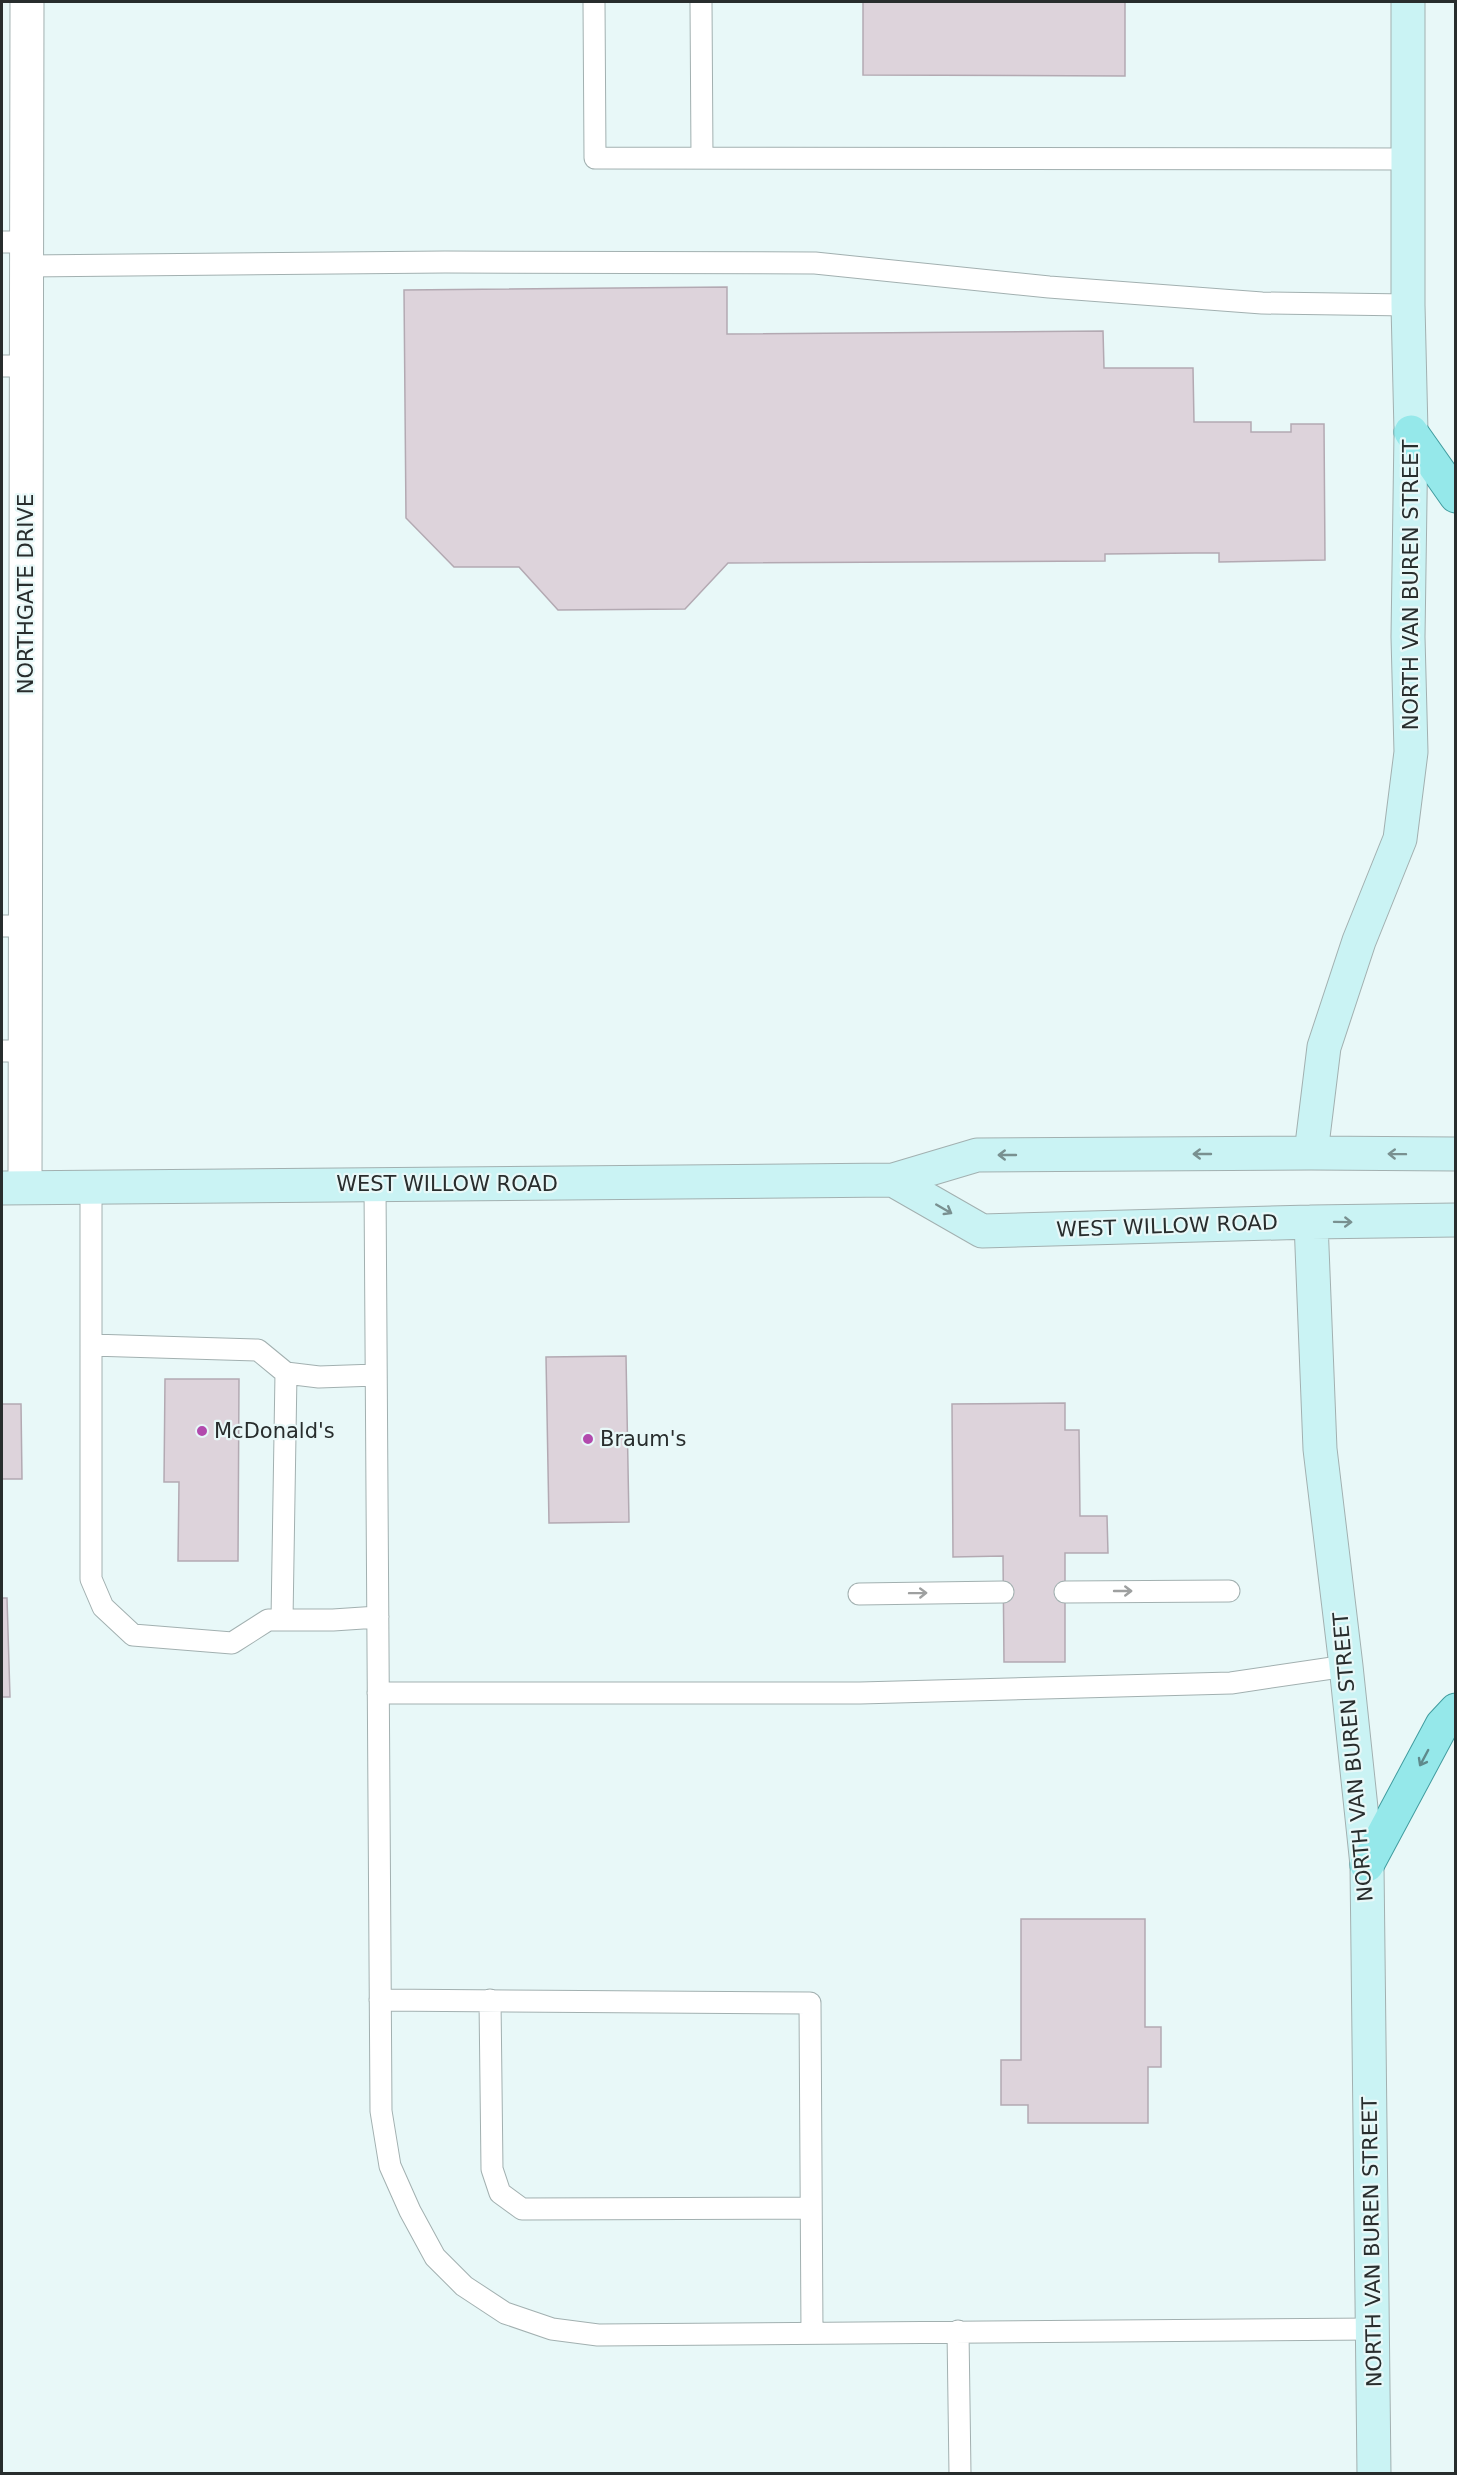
<svg xmlns="http://www.w3.org/2000/svg" width="1457" height="2475" viewBox="0 0 1457 2475" font-family="'DejaVu Sans',sans-serif">
<rect width="100%" height="100%" fill="#e8f8f8"/>
<path fill="#ddd3db" stroke="#b3a9b2" stroke-width="1.5" d="M863,2H1125V76L863,75Z
M727,287V334L1103,331L1104,368H1193L1194,422H1251V432H1291V424H1324L1325,560L1219,562V553H1195L1105,554V561L728,563L685,609L558,610L519,567H454L406,518L404,290Z
M626,1356L629,1522L549,1523L546,1357Z
M165,1379H239L238,1561H178L179,1482H164Z
M1065,1403V1430H1079L1080,1516H1107L1108,1553H1065V1662H1004L1003,1556L953,1557L952,1404Z
M2,1404H21L22,1479H2Z
M2,1598H7L10,1697H2Z
M1021,1919H1145V2027H1161V2067H1148V2123H1028V2105H1001V2060H1021Z"/>
<g fill="none" stroke-linecap="round" stroke-linejoin="round">
<defs>
<path id="lane" d="M594,2L595,158L1408,159
M701,2L702,158
M2,242H27
M27,266L445,262L815,263L1049,287L1262,303L1408,305
M2,366H27
M2,926H25
M2,1051H25
M375,1185L381,2111L390,2166L410,2211L435,2257L464,2286L505,2313L552,2329L598,2335L1373,2329
M91,1187V1579L103,1607L133,1635L232,1643L268,1620H333L378,1617
M91,1345L258,1350L286,1373L319,1377L376,1375
M1065,1592L1229,1591
M859,1594L1003,1592
M282,1620L286,1373
M378,1693H860L1231,1683L1346,1666
M380,2000L810,2003L812,2333
M490,2000L492,2169L500,2193L522,2209L811,2208
M958,2331L960,2474"/>
<path id="street" d="M25,1187L27,2"/>
<path id="secondary" d="M1311,1153L1324,1047L1359,941L1400,839L1411,752L1408,637L1411,432L1408,305V2
M893,1180L982,1231L1311,1222L1456,1220
M2,1188L893,1180L977,1155L1311,1153L1456,1154
M1311,1222L1320,1449L1346,1666L1367,1865L1374,2474"/>
<path id="primary" d="M1411,432L1456,496
M1367,1865L1442,1725L1456,1710"/>
</defs>
<use href="#lane" stroke="#a2b0b0" stroke-width="23"/>
<use href="#street" stroke="#a2b0b0" stroke-width="35"/>
<use href="#secondary" stroke="#a2b0b0" stroke-width="35"/>
<use href="#primary" stroke="#419c9f" stroke-width="35"/>
<use href="#lane" stroke="#fff" stroke-width="21"/>
<use href="#street" stroke="#fff" stroke-width="33"/>
<use href="#secondary" stroke="#caf3f4" stroke-width="33"/>
<use href="#primary" stroke="#95e8ea" stroke-width="33"/>
</g>
<defs><path id="oneway-shaft" d="M-6 0H5M1.5-3L5.5 0L1.5 3" fill="none" stroke-width="1.6" stroke-linecap="round" stroke-linejoin="round" transform="scale(1.5)"/></defs>
<g stroke="#799090">
<use href="#oneway-shaft" transform="translate(1202 1154) rotate(180)"/>
<use href="#oneway-shaft" transform="translate(1397 1154) rotate(-179)"/>
<use href="#oneway-shaft" transform="translate(1007 1155) rotate(180)"/>
<use href="#oneway-shaft" transform="translate(944 1209) rotate(30)"/>
<use href="#oneway-shaft" transform="translate(1343 1222) rotate(1)"/>
</g>
<g stroke="#9ea0a0">
<use href="#oneway-shaft" transform="translate(1123 1591)"/>
<use href="#oneway-shaft" transform="translate(918 1593) rotate(-1)"/>
</g>
<use stroke="#5e8a8c" href="#oneway-shaft" transform="translate(1424 1758) rotate(118)"/>
<g fill="#b24aad" stroke="#e8f8f8" stroke-width="2">
<circle cx="202" cy="1431" r="6"/>
<circle cx="588" cy="1439" r="6"/>
</g>
<g text-anchor="middle" dominant-baseline="central" stroke-width="4.5" stroke-linejoin="round" paint-order="stroke">
<g font-size="21" fill="#282d2d" stroke="#e8f8f8">
<text transform="translate(1411 585) rotate(-90)">NORTH VAN BUREN STREET</text>
<text transform="translate(26 594) rotate(-90)">NORTHGATE DRIVE</text>
<text x="447" y="1184">WEST WILLOW ROAD</text>
<text transform="translate(1167 1226) rotate(-2)">WEST WILLOW ROAD</text>
<text transform="translate(1353 1757) rotate(-95)">NORTH VAN BUREN STREET</text>
<text transform="translate(1372 2242) rotate(-91)">NORTH VAN BUREN STREET</text>
</g>
<g font-size="21" fill="#282d2d" stroke="#e8f8f8" text-anchor="start">
<text x="214" y="1431">McDonald's</text>
<text x="600" y="1439">Braum's</text>
</g>
</g>
<rect width="1457" height="2475" fill="none" stroke="#282d2d" stroke-width="6"/>
</svg>
